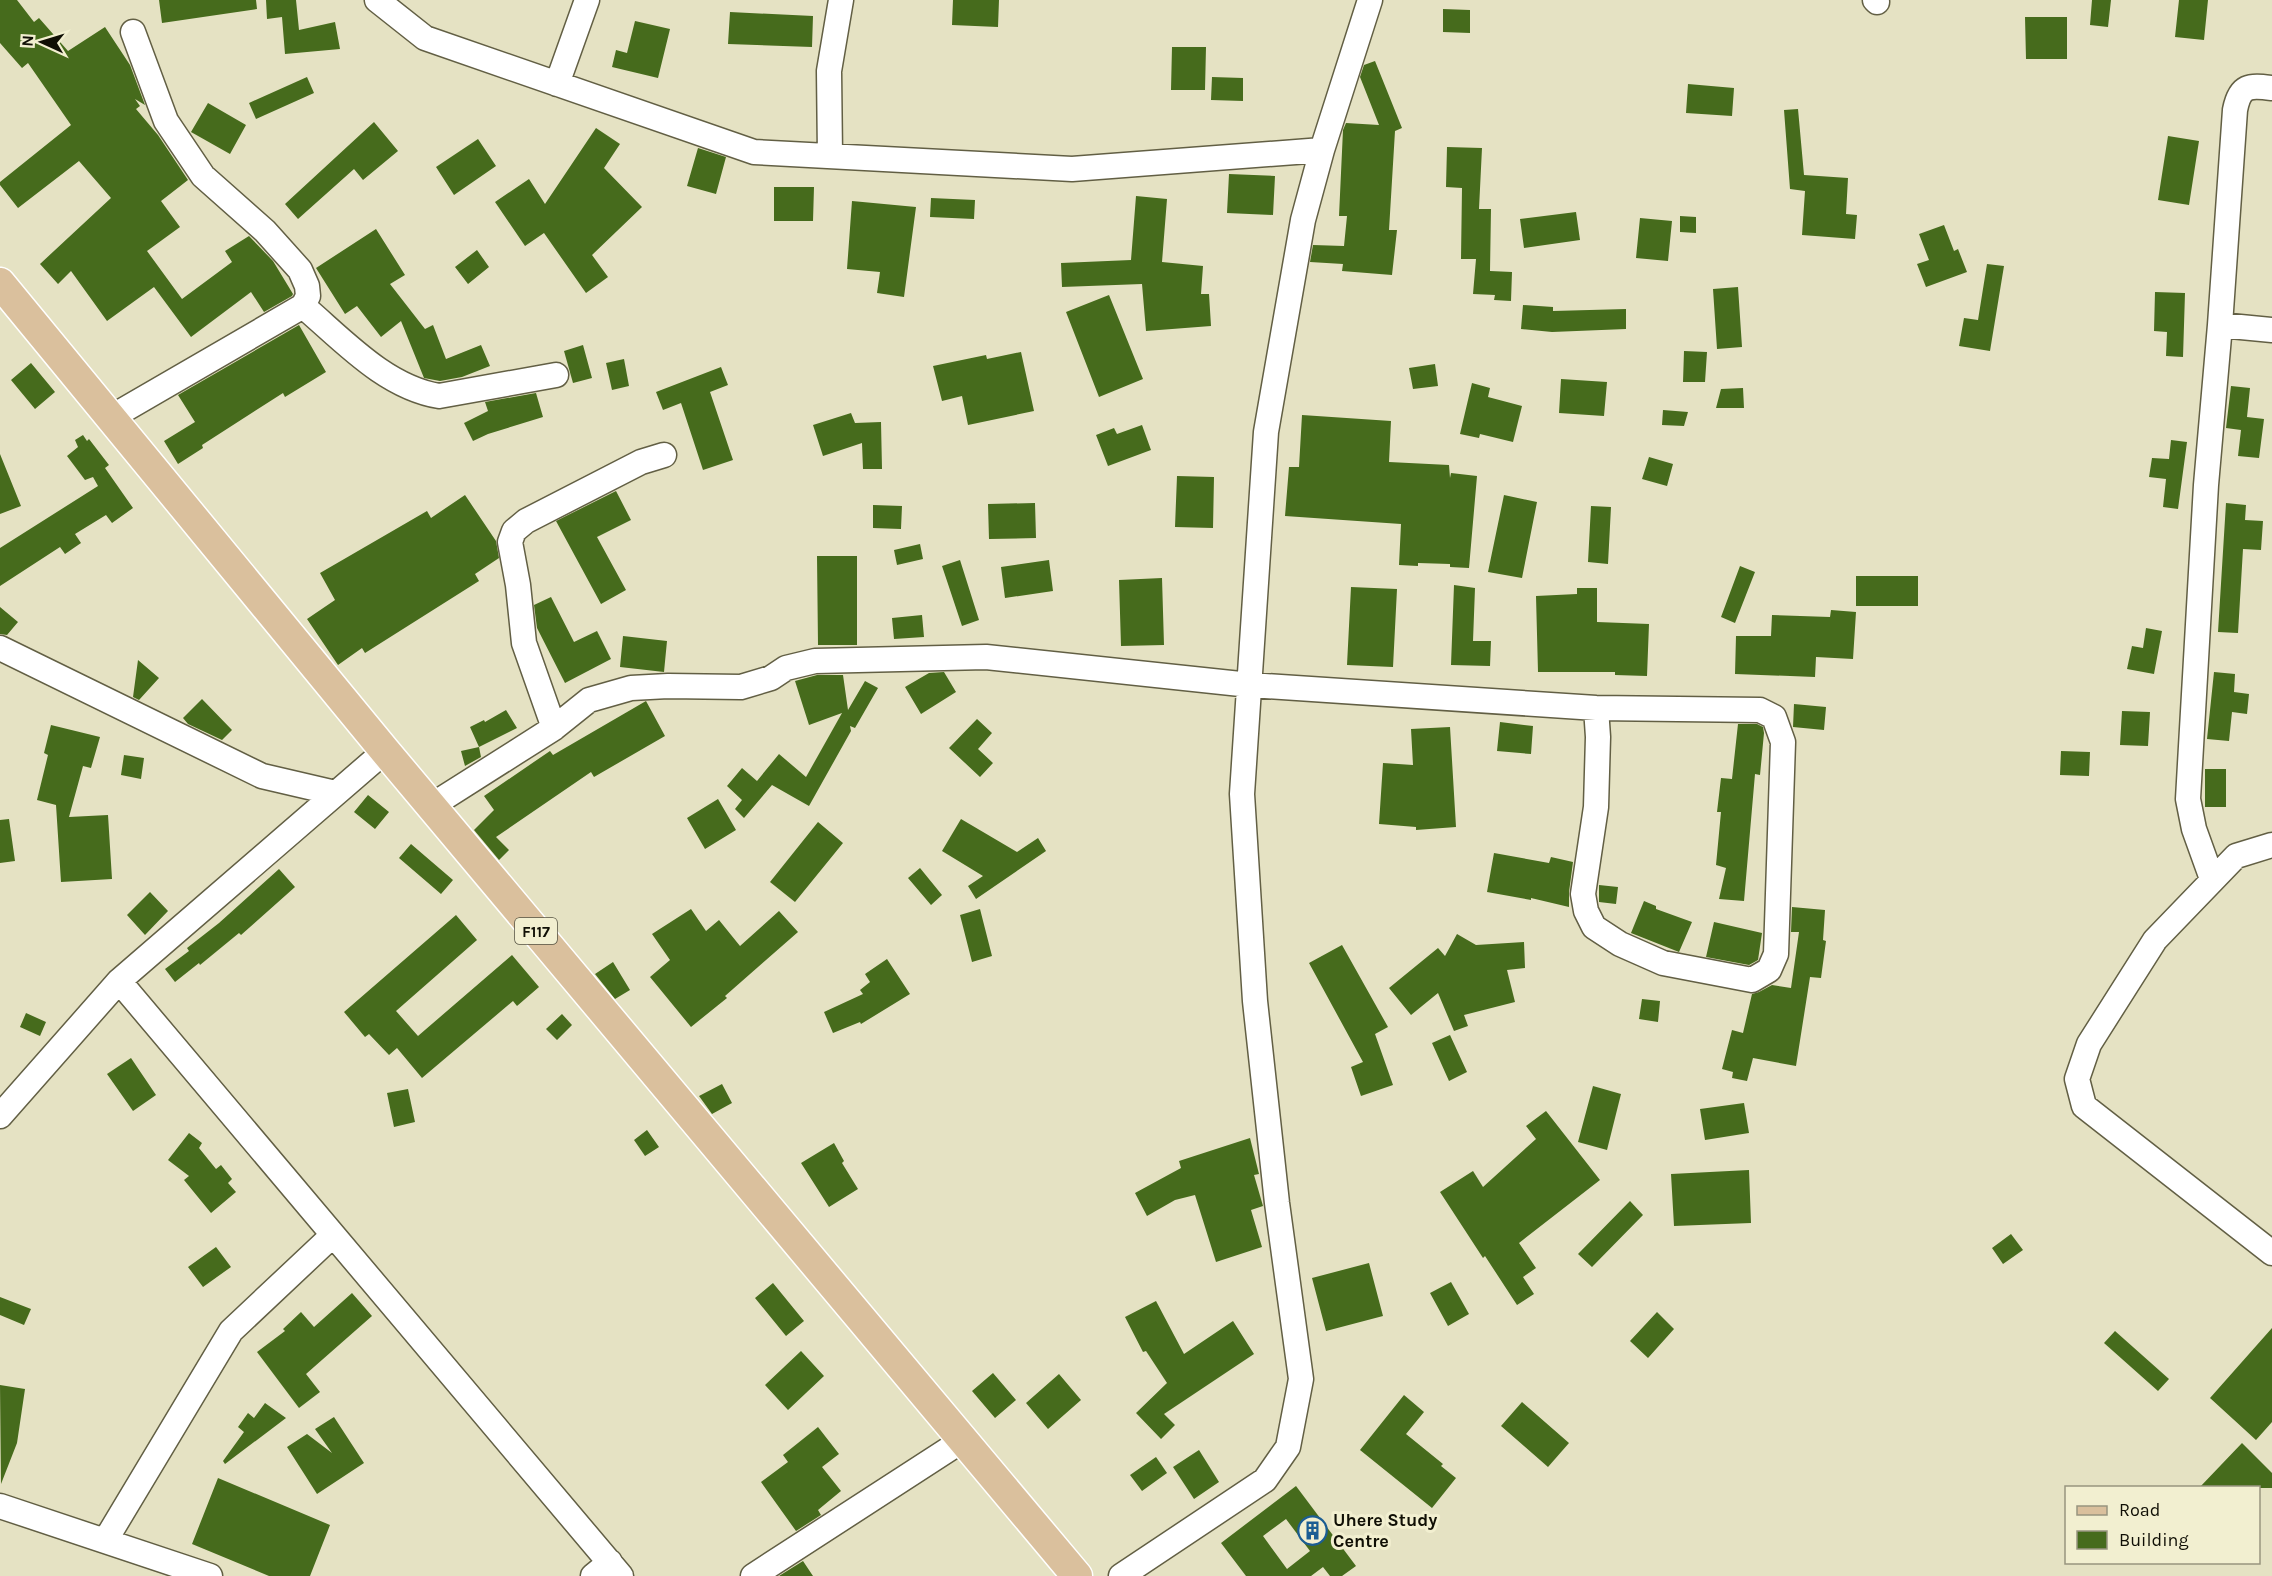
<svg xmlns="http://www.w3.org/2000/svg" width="2272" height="1576" viewBox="0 0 2272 1576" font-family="Karla,sans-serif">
<rect width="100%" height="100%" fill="#e5e2c3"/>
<path fill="#466b1c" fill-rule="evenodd" d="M0,0H17L34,22L39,18L68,51L105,27L130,65L145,105L135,99L140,106L136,109L158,135L188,180L161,201L180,227L147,251L182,299L232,262L225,251L249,236L273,261L293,294L292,296L264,312L251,292L191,337L154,287L107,321L71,271L58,284L40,264L111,198L79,161L18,208L0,185V182L71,125L28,63L22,68L0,43Z
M159,0H256L257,9L162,23Z
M266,0H296L299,30L335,22L340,49L285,54L282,17L267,19Z
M953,0H999L998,27L952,25Z
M2092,0H2111L2108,27L2090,25Z
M2179,0H2208L2204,40L2175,37Z
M1443,9L1470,10V33L1443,32Z
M730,12L813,16L812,47L728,44Z
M2025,17H2067V59H2026Z
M635,21L670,29L658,78L612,67L616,50L627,53Z
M1172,47H1206L1205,90H1171Z
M1375,61L1402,128L1395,131L1389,230H1397L1392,275L1342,271L1343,264L1310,262L1313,245L1344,246L1347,216H1339L1343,130L1346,123L1379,125L1360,77L1364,65Z
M307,77L314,93L256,119L249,103Z
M1212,77L1243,78V101L1211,100Z
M1688,84L1734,88L1732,116L1686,113Z
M208,103L246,125L230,154L191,132Z
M1798,109L1804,175L1848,178L1846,214L1857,215L1855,239L1802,235L1805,191L1790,189L1784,110Z
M374,122L398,151L363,180L354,169L298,219L285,204Z
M596,128L620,144L604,168L642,207L592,255L608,277L586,293L544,233L525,246L495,202L529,179L545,204Z
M2168,136L2199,141L2189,205L2158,200Z
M478,139L496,166L454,195L436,167Z
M1447,147L1482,148L1479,209H1491L1490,271L1512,272L1511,301L1494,300L1495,295L1473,294L1476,259H1461L1462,188L1446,187Z
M698,148L726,157L716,194L687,186Z
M1229,174L1275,176L1273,215L1227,213Z
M774,187H814L813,221H774Z
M1136,196L1167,199L1162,262L1203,266L1201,294H1209L1211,326L1146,331L1142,284L1062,287L1061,263L1131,260Z
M931,198L975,200L974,219L930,217Z
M852,201L916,207L904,297L877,293L880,272L847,269Z
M1576,212L1580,240L1524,248L1520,219Z
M1680,216L1696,217V233L1680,232Z
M1640,218L1672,221L1668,261L1636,258Z
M1944,225L1954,251L1958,249L1967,272L1926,287L1917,264L1929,260L1919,234Z
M376,229L405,275L390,284L425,329L433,325L446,359L481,345L490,366L462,377L440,381L424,378L401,321L381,337L357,306L345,314L316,268Z
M477,250L489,267L468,284L455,267Z
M1987,264L2004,266L1990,351L1959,346L1964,318L1978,320Z
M1738,287L1742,347L1717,349L1713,289Z
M2155,292L2185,293L2183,357L2166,356L2167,332L2154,331Z
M1109,295L1143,379L1099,397L1066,312Z
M1523,305L1553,307V311L1626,309V329L1552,332L1521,329Z
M299,325L326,372L285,397L283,393L202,445L203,448L178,464L164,441L195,422L178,395Z
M583,345L592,378L573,383L564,351Z
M1684,351L1707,352L1705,382H1683Z
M1021,352L1034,411L968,425L962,396L942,401L933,366L986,355L987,359Z
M624,359L629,386L612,390L606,363Z
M31,363L55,392L35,409L11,380Z
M1435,364L1438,386L1413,389L1409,368Z
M721,367L728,385L710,392L733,460L703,470L681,403L663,410L656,392Z
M1561,379L1607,382L1604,416L1559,413Z
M1472,383L1490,388L1488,397L1522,406L1513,442L1480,434L1479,438L1460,434Z
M2231,386L2250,388L2247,417L2264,419L2259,458L2238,456L2241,430L2226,428Z
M1743,388L1744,408H1716L1721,389Z
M536,393L543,417L488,434L473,441L464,423L488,411L485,402Z
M1663,410L1688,412L1684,426L1662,425Z
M851,413L855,423L881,422L882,469H863L862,443L823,456L813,425Z
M1302,415L1391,421L1389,462L1449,465L1450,478L1451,473L1477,476L1469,568L1450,567V564L1418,563V566L1399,565L1401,524L1285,516L1289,467H1299Z
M1142,425L1151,450L1108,466L1096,435L1114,428L1117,434Z
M83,435L87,441L89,439L109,465L105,468L133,508L112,523L106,515L75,534L81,543L65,554L60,547L0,586V548L98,486L93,477L85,480L67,456L78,447L75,440Z
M2171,440L2187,442L2178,509L2163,507L2166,479L2149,477L2152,458L2169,459Z
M0,454L21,506L0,514Z
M1649,457L1673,464L1667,486L1642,479Z
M1177,476L1214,477L1213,528L1175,527Z
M616,491L631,520L597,537L626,590L601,604L556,521Z
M465,495L496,541L499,558L475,574L479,581L365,653L362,648L338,665L307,619L335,600L320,573L427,511L431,518Z
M1504,495L1537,502L1522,578L1488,572Z
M1035,503L1036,538L989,539L988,504Z
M2226,503L2246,505L2245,520L2263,521L2261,550L2243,549L2238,633L2218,632Z
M873,505L902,506L901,529L873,528Z
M1591,506L1611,507L1608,564L1588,562Z
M920,544L923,559L897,565L894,550Z
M817,556H857V645H818Z
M960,560L979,620L962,626L942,566Z
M1049,560L1053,591L1005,598L1001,567Z
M1740,566L1755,572L1735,623L1721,617Z
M1856,576H1918V606H1856Z
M1162,578L1164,645L1121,646L1119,580Z
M1454,585L1475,588L1473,641H1491L1490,666L1451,665Z
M1351,587L1397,589L1393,667L1347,665Z
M1577,588H1597V622L1649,624L1647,676L1615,675V672H1538L1536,596L1577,594Z
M551,597L574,642L597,631L611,659L565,683L537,628L534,605Z
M0,607L18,622L7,635L0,634Z
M1831,610L1856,612L1853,659L1816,657L1815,677L1735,674L1736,636H1771L1772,615L1830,617Z
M922,615L924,637L894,639L892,618Z
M2146,628L2162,631L2154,674L2127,669L2132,646L2143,648Z
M623,636L667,641L664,672L620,667Z
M138,660L159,678L139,700L133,697Z
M944,672L956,692L921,714L905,687L929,673Z
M2214,672L2235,674L2234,692L2249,694L2247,714L2232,712L2229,741L2207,739Z
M817,675H843L848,710L865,681L878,688L855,728L850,726L851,731L809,806L772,785L744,818L735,809L742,800L727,786L742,768L757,781L779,754L806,777L842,713L809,725L795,681Z
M202,699L232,730L222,740L188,724L183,718Z
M646,701L665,736L594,777L591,772L496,837L509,850L499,860L474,830L494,810L484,796L550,751L553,755Z
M1794,704L1826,707L1824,730L1793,727Z
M506,710L517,728L479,747L470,727L484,720L485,722Z
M2122,711L2150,712L2148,746L2120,745Z
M977,719L992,733L978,749L993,763L980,777L949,748Z
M1500,722L1533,726L1531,754L1497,751Z
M1738,724H1757L1763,727L1764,733L1760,775L1755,774L1744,901L1719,899L1726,868L1716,865L1721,812H1717L1721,778L1732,779Z
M51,725L100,737L91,768L83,766L69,817L108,815L112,879L61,882L56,805L37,800L48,755L44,753Z
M1450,727L1456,827L1416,830V827L1379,824L1383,763L1413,765L1411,729Z
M479,747L481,757L465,766L461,751Z
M2061,751L2090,752L2089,776L2060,775Z
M124,755L144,758L141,779L121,775Z
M2205,769H2226V807H2205Z
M368,795L389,812L375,829L354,812Z
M718,799L736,830L705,849L687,818Z
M9,819L15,861L0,863V820Z
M961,819L1017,852L1038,838L1046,851L976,899L968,886L983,876L942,851Z
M818,822L843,843L795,902L770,882Z
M411,844L453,880L441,894L399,858Z
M1494,853L1549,863L1551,857L1573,862L1569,892V907L1531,898V900L1487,892Z
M920,868L942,895L931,905L908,878Z
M279,869L295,887L241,935L239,933L200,965L199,963L175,982L165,969L189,951L187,948L219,923Z
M1599,885L1618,887L1616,904L1599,902Z
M150,892L168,911L145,935L127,915Z
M1644,901L1656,906V909L1692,922L1679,952L1631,933Z
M1792,907L1825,910L1823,940L1826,941L1821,978L1810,977L1796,1066L1753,1058L1747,1081L1732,1078L1733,1072L1722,1069L1732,1030L1743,1033L1752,994L1759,992L1772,985L1791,988L1799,932H1791Z
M691,909L706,931L719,920L740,946L779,911L798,932L725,996L727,998L691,1027L650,977L670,960L652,934Z
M980,909L992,956L972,962L960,915Z
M456,915L477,940L396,1011L418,1036L512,955L539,987L517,1006L513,1001L422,1078L397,1048L389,1055L369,1034L365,1037L344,1012Z
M1714,922L1762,933L1758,960L1749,965L1706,957Z
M1457,934L1476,945L1524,942L1525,968L1507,970L1515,1002L1464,1015L1468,1026L1454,1031L1438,993L1411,1015L1389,988L1438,948L1445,956Z
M1342,945L1388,1027L1375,1034L1393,1085L1361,1096L1351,1067L1363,1062L1309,963Z
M887,959L910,994L861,1024L860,1022L833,1033L824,1012L863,994L860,990L870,982L865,974Z
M613,962L630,990L615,999L595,974Z
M1642,999L1660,1001L1658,1022L1639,1019Z
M26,1013L46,1022L40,1036L20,1027Z
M562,1014L572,1025L557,1040L546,1029Z
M1450,1035L1467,1072L1449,1081L1432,1043Z
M131,1058L156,1095L133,1111L107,1074Z
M722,1084L732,1103L712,1114L699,1096Z
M1593,1086L1621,1094L1607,1150L1578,1142Z
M408,1089L415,1122L394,1127L387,1093Z
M1744,1103L1749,1133L1705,1140L1700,1109Z
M1546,1111L1600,1180L1519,1243L1536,1268L1523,1277L1534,1294L1517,1305L1485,1256L1483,1258L1440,1192L1473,1171L1483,1187L1536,1139L1526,1126Z
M647,1130L659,1147L645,1156L634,1140Z
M189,1133L202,1143L199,1148L216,1169L221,1165L232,1179L228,1183L236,1192L211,1213L184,1180L189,1176L168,1160Z
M1250,1138L1259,1174L1254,1175L1263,1206L1251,1210L1262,1247L1216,1262L1195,1195L1175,1200L1147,1216L1135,1193L1181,1168L1179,1161Z
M834,1143L844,1161L842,1163L858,1189L829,1207L801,1163Z
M1749,1170L1751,1223L1674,1226L1671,1174Z
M1630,1201L1643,1215L1592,1267L1578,1254Z
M2011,1234L2023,1250L2003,1264L1992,1248Z
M216,1247L231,1267L203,1287L188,1267Z
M1369,1263L1383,1316L1326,1331L1312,1278Z
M1451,1282L1469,1314L1448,1326L1430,1293Z
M773,1283L804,1321L786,1336L755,1298Z
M352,1293L372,1316L306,1374L320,1392L299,1408L257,1352L285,1331L283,1329L301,1312L314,1327Z
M0,1297L31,1309L24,1325L0,1315Z
M1156,1301L1184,1354L1233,1321L1254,1354L1164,1414L1175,1425L1161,1439L1136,1413L1167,1383L1146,1351L1143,1352L1125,1317Z
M1657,1312L1674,1329L1648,1358L1630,1341Z
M2272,1328V1422L2256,1440L2210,1398Z
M2115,1331L2169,1379L2158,1391L2104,1343Z
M801,1351L824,1376L788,1410L765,1385Z
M993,1373L1016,1400L995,1418L972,1391Z
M1059,1374L1081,1400L1048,1429L1026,1403Z
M0,1385L25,1389L17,1443L1,1484Z
M1404,1395L1424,1412L1406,1434L1443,1464L1441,1466L1456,1478L1432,1508L1360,1450Z
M1522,1402L1569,1443L1548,1467L1501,1426Z
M265,1403L286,1418L225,1464L223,1461L244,1432L238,1427L248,1413L254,1418Z
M334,1417L364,1463L317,1494L287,1447L307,1434L332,1453L315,1429Z
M818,1427L839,1454L822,1467L841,1491L818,1510L821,1515L796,1531L761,1482L788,1462L783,1455Z
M2242,1443L2272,1473V1488H2199Z
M1199,1450L1219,1482L1194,1499L1173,1467Z
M1156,1457L1167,1473L1142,1491L1130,1475Z
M218,1478L330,1525L310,1576H269L192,1544Z
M1296,1486L1356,1566L1342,1576H1330L1323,1567L1311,1576H1246L1221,1543ZM1286,1519L1310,1551L1287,1569L1263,1536Z
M803,1561L813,1576H779Z"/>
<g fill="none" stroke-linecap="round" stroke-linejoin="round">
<defs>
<path id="minor" d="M377,0L425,38L754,152L1072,169L1322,150
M1875,0L1877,2
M557,84L587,0
M830,156L829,71L841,0
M303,306C343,340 385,387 439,396L556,375
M2220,325L2272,330
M110,418L303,306L308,296L307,286L300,270L265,231L203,176L166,121L133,32
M0,648L262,776L335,793
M554,728L524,643L518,585L510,542L514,531L526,521L641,462L664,455
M431,806L554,728L589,700L631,688L668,686L741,687L771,678L786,668L815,661L986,657L1250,685L1596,708L1760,710L1774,717L1783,742L1776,954L1769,970L1752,980L1663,963L1620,944L1594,927L1586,911L1583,894L1596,807L1598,737L1596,708
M2272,845L2236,856L2155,940L2089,1044L2077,1079L2084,1106L2272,1253
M2212,879L2194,829L2188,799L2206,485L2220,325L2235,110C2240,85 2249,85 2272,88
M119,981L621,1576
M0,1116L119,981L385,751
M0,1506L210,1576
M105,1541L231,1331L333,1235
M593,1576L610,1562
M753,1576L963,1440
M1121,1576L1265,1480L1288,1447L1301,1379L1277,1203L1255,1001L1242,794L1266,432L1303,220L1322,150L1370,0"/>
<path id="major" d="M0,283L385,751L1077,1576"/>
</defs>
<use href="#minor" stroke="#625f44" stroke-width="27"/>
<use href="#major" stroke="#fff" stroke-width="33"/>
<use href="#minor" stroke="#fff" stroke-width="24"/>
<use href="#major" stroke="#dac09d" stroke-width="30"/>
</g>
<defs>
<symbol id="building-ring" viewBox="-11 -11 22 22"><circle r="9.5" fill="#f2efd0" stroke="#1b5d93" stroke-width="1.5"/><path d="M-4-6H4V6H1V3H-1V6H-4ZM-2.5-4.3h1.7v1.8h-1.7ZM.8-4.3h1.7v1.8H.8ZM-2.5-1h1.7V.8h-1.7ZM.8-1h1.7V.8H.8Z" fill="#1b5d93"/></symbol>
</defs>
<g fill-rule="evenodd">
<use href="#building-ring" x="1296" y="1514" width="33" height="33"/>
</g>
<g text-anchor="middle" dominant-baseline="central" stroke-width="6" stroke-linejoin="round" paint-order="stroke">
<rect fill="#f2efd0" stroke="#545242" stroke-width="1.5" x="515" y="918" width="42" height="26" rx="4.5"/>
<g font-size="16" font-weight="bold" fill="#100f05">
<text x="536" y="931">F117</text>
</g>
<g font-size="18" font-weight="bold" fill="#100f05" stroke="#f2efd0" text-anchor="start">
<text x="1333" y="1520">Uhere Study<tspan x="1333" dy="21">Centre</tspan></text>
</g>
</g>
<rect x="2065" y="1486" width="195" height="78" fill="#f2efd0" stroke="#98957f" stroke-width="1.5"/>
<rect x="2077" y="1506" width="30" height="9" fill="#dac09d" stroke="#98957f" stroke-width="1.5"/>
<text x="2119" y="1516" font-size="18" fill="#100f05">Road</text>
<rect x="2077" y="1531" width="30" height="18" fill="#466b1c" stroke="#98957f" stroke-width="1.5"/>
<text x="2119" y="1546" font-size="18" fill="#100f05">Building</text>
<g transform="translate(42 42) rotate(274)" stroke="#f2efd0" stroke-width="4.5" paint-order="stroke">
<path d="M0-4.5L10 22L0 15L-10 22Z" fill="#100f05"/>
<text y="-9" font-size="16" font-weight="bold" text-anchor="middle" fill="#100f05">N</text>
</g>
</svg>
